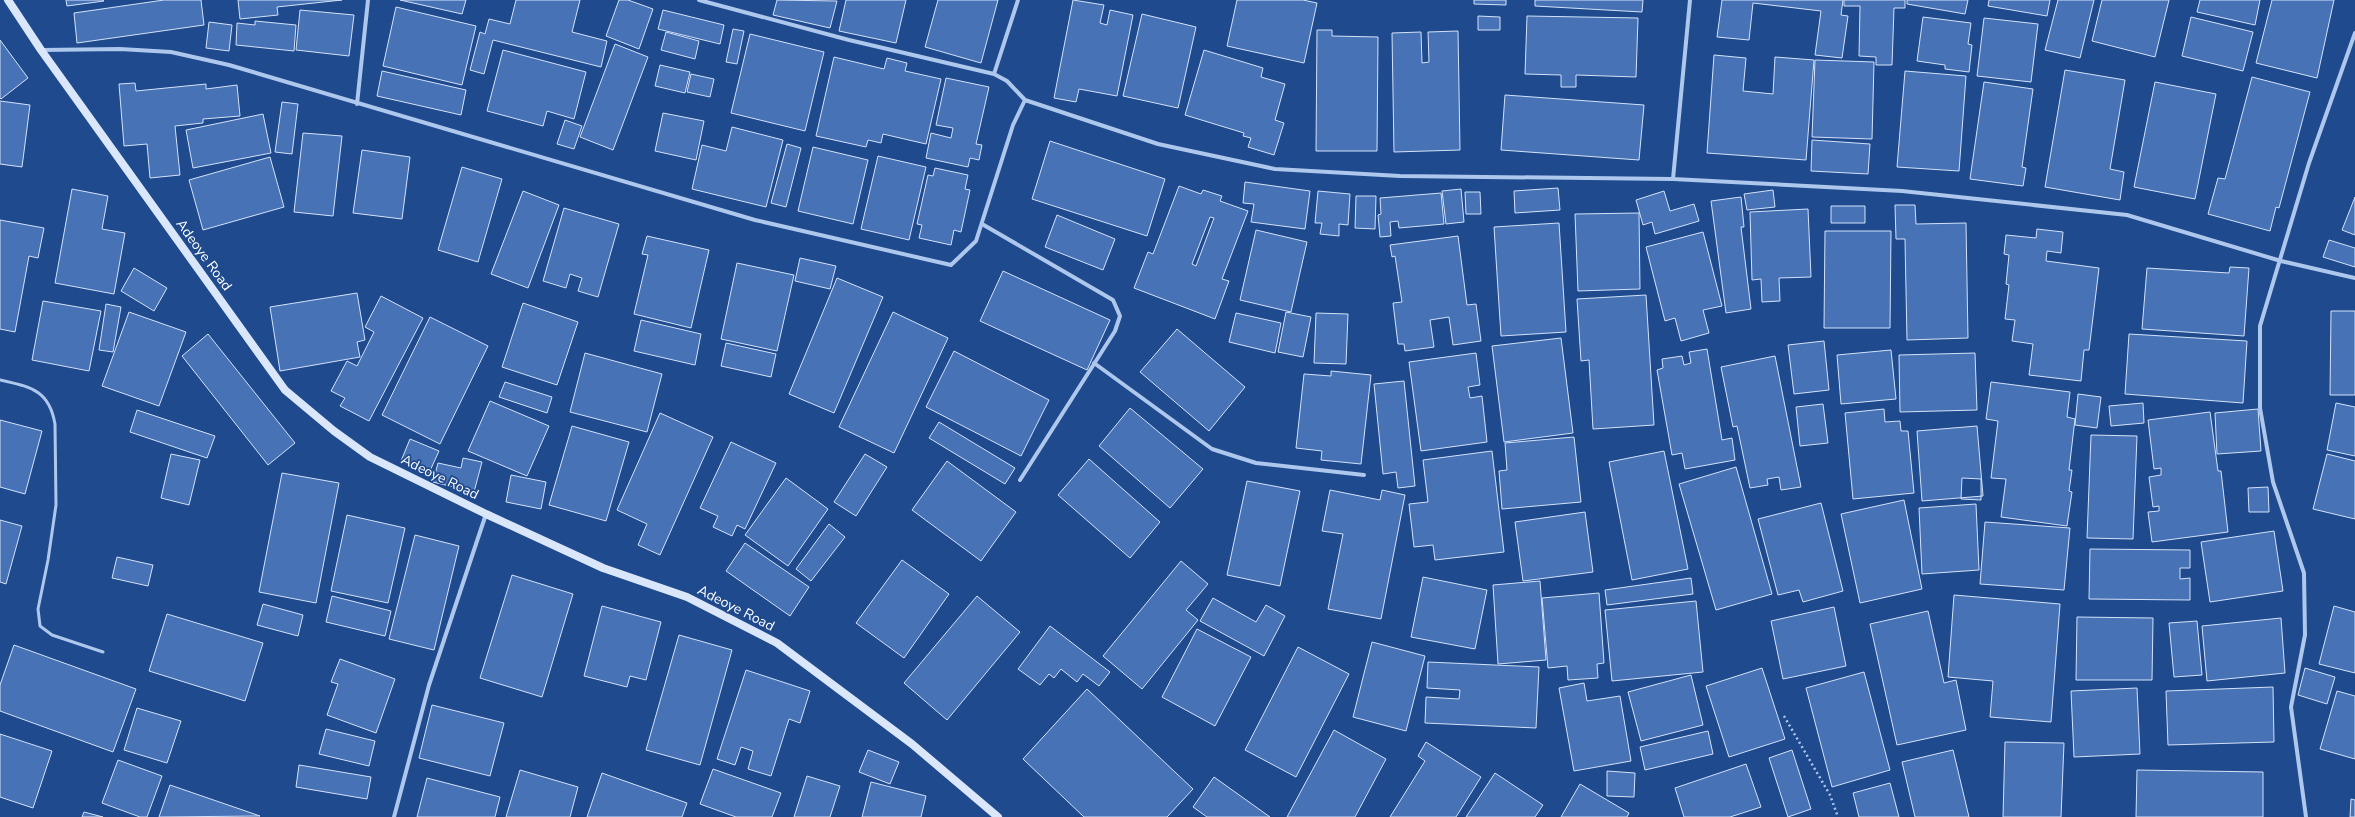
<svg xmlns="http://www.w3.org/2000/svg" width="2355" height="817" viewBox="0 0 2355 817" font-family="'Nunito Sans',sans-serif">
<rect width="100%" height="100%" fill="#1f4a8e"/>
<path fill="#4773b6" stroke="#d3e2f9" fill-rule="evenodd" d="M66,0H103L104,1L67,6Z
M164,0H201L204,25L77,43L74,13Z
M238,0H342L277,7L278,15L240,19Z
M400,0H466L462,14Z
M516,0H580L572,32L607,41L601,67L493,40L484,74L470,70L480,32L485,34L489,19L510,24Z
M619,0H628L653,9L639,49L606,36Z
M777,0L837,1L830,28L773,15Z
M846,0H906L896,43L839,31Z
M938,0H998L981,63L925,47Z
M1073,0L1104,5L1100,23L1107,25L1110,10L1133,15L1117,96L1079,89L1076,102L1054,98Z
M1237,0H1303L1317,3L1304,63L1227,46Z
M1474,0H1506V5L1474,4Z
M1535,0H1643L1642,12L1535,6Z
M1722,0H1843L1841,15L1848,16L1842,58L1815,55L1821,11L1753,3L1749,40L1717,37Z
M1844,0H1905V8H1894L1892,65H1876V57L1859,56L1860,6H1844Z
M1907,0H1968L1965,14L1907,4Z
M1989,0H2050L2047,16L1988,6Z
M2058,0H2094L2080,58L2045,50Z
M2102,0H2169L2155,57L2092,41Z
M2200,0H2260L2255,25L2197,12Z
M2272,0H2334L2317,78L2256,63Z
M396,7L476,26L462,85L383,66Z
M300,10L354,15L349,56L296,50Z
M663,10L724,25L720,44L658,29Z
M1142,14L1196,27L1178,108L1123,96Z
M1478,16L1500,17V30H1478Z
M1527,16L1638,18L1636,77L1576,75V87H1561V75L1525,74Z
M1923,17L1971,23L1968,44L1972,45L1969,72L1945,69V65L1917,61Z
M2191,17L2253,32L2243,71L2182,56Z
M1984,18L2038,24L2031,82L1977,76Z
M255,21L296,25L294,51L236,45L237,23L255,25Z
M209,22L232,25L229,51L206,48Z
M733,29L744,31L737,64L726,62Z
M1317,30H1332V36L1378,37L1377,151H1316Z
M1458,31L1460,150L1394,152L1392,33L1421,32L1422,63L1429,62L1428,32Z
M666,32L699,41L695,59L661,50Z
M750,34L824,52L805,131L731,113Z
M0,40L28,78L1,99L0,98Z
M615,44L648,57L613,150L580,137Z
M503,50L586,72L574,119L547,111L543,126L487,111Z
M1204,50L1263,68L1261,77L1285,84L1275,120L1284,123L1274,155L1248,147L1251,138L1243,136L1244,133L1185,115Z
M1714,55L1746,58L1743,91L1773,94L1775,57L1814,60L1806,160L1707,153Z
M834,57L884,69L887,58L907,63L905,71L941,79L926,144L883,134L881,143L868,140L866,147L816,136Z
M1815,60L1874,62L1872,139L1812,137Z
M660,65L690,72L685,93L655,86Z
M2065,70L2125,80L2110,169L2124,172L2120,200L2045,187Z
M382,71L466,90L461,115L377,96Z
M1905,71L1966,76L1959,171L1897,167Z
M691,74L714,79L710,97L687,92Z
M2252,77L2310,92L2279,208L2276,207L2270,231L2208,214L2218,178L2225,179Z
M946,78L989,87L976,144L982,145L979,160L970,158L968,167L926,158L931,133L951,138L953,128L936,125Z
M1984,82L2033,89L2022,167L2026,168L2023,186L1970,179Z
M2155,82L2216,94L2195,199L2134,187Z
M135,83L136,91L206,84V89L237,85L240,116L203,119V123L175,126L180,175L150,178L147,144L124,146L119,84Z
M1505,95L1644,105L1639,160L1501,150Z
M0,101L30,105L22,167L0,164Z
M282,102L298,104L292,154L275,152Z
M663,113L704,121L696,160L655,151Z
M263,114L271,153L193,168L186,130Z
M565,120L582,126L574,149L557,144Z
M732,127L783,140L766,207L692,189L702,145L726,151Z
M303,133L342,136L333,216L294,212Z
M1812,140L1870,144L1868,174L1811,171Z
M1050,141L1165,179L1147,236L1032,199Z
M787,144L801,148L786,207L771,203Z
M813,147L868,160L853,224L798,211Z
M362,150L410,157L402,219L353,213Z
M878,156L926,167L909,240L861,229Z
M270,157L284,207L203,230L189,180Z
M462,167L502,179L478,262L438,250Z
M935,168L968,175L965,189L970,190L961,232L954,230L951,245L919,238L922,225L917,224L928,175L933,176Z
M1245,182L1310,191L1305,229L1251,222L1254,204L1243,203Z
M1179,186L1201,194L1203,190L1222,196L1220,201L1248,211L1222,279L1229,281L1215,319L1134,288L1148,252L1153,254ZM1210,217L1214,218L1196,266L1192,264Z
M1558,188L1560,210L1515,213L1514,191Z
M72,189L108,196L102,229L125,233L114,294L55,283Z
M1461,189L1464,222L1446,224L1442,191Z
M1773,190L1775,207L1747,210L1744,194Z
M523,191L559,205L528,288L491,274Z
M1318,191L1350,194L1348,225L1339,224V236L1320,234L1322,223H1315Z
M1664,191L1670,211L1694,204L1699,221L1655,234L1652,222L1643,225L1636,200Z
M1465,192H1480L1481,214H1466Z
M1441,193L1444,224L1399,228L1398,221L1390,222L1391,236L1380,237L1378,215L1381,214L1380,198Z
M1356,196H1376L1375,229L1355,228Z
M1741,197L1744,227H1741L1751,309L1726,313L1711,201Z
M2355,197V235L2342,230Z
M1895,205H1915L1916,224L1966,223L1968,338L1907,340L1905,239H1896Z
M1831,206H1865V223H1831Z
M564,208L619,224L598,297L578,291L582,278L570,274L566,288L543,281Z
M1808,209L1811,277L1779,278L1780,301L1762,302L1761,279L1752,280L1750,212Z
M1639,213L1640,289L1578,291L1575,214Z
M1057,215L1115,239L1103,270L1045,247Z
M0,220L44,228L38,258L29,256L15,332L0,329Z
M1559,223L1566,332L1501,336L1494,227Z
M2037,229L2063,232L2061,253L2047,251L2046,261L2099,268L2089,350H2084L2081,381L2029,375L2033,344L2012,341L2015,320L2005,319L2009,285L2006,284L2009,255L2004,254L2006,235L2036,238Z
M1256,230L1307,242L1291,312L1240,300Z
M1825,231H1891L1890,328H1824Z
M1703,232L1722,306L1703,310L1709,333L1681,341L1675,318L1665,321L1646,247Z
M647,236L709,250L691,328L634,314L648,255L642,254Z
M1458,236L1467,305L1476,304L1481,341L1453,345L1449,317L1430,320L1434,347L1405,351L1404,344H1398L1393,303L1402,302L1395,256L1392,257L1390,245Z
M2329,240L2355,248V267L2323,257Z
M800,258L836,266L830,289L795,281Z
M737,263L794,275L777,351L721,339Z
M2230,267L2249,268L2244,336L2142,329L2147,268L2229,273Z
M134,268L167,288L154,311L121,291Z
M1003,271L1110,320L1087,370L980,321Z
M837,278L883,297L834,413L789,394Z
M357,293L365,340L357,342L360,357L280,371L270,307Z
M1646,295L1654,425L1593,429L1589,360L1581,361L1577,299Z
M381,296L423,318L369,421L340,406L345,398L331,391L347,361L357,366L374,332L365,327Z
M43,301L101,311L89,371L32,360Z
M523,303L578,322L557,385L502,367Z
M106,304L121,307L113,352L99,350Z
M2331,311H2355V395H2330Z
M129,312L186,332L159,406L102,386Z
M893,312L948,338L894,453L839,427Z
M1286,312L1311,317L1303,357L1278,352Z
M1236,313L1281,323L1275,353L1229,342Z
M1316,313L1348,314L1346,364L1314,363Z
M430,317L488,346L440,444L382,415Z
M641,320L701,334L695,365L634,351Z
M1177,329L1245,387L1209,431L1140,372Z
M208,334L295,443L268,465L182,356Z
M2129,334L2247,341L2243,403L2125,394Z
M1561,338L1573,433L1504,442L1492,346Z
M1824,341L1829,390L1794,394L1788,345Z
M726,343L776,354L771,377L721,366Z
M1707,349L1722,440L1732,438L1735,460L1685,469L1682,453L1672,455L1657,370L1663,368L1662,359L1682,356L1684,365L1691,363L1689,352Z
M1891,350L1896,399L1841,404L1837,355Z
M954,351L1049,400L1021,456L926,407Z
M585,353L662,374L647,432L570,412Z
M1476,353L1480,385L1468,387L1470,398L1482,396L1487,442L1421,451L1409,362Z
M1975,353L1977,410L1900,412L1899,355Z
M1775,356L1801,487L1781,490L1779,477L1767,479L1768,485L1750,488L1737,426L1733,427L1721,367Z
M1331,371L1371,375L1361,464L1321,460L1322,451L1296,448L1304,374L1331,376Z
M1404,381L1415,486L1398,488L1396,472L1383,474L1374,384Z
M505,382L552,397L547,413L499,397Z
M1991,382L2070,392L2067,417L2075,419L2069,470H2072L2069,491L2072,492L2067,526L2001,517L2006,479L1991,478L1998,421L1986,419Z
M2078,394L2101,397L2097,428L2075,425Z
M490,401L549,426L527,476L468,451Z
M2143,403L2144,423L2111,426L2109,406Z
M2336,403L2355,407V456L2327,450Z
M1823,404L1828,443L1800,446L1796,407Z
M1130,408L1203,469L1170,508L1099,446Z
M1884,409L1885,422L1900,421L1901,431H1908L1914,493L1853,499L1845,413Z
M2258,409L2261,451L2217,454L2215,413Z
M137,410L215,436L207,458L130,432Z
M2210,412L2218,471H2221L2228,532L2152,542L2148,512L2159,511V506L2153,507L2149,477L2161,475V468L2154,469L2148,420Z
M660,413L713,437L660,555L638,545L647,524L617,510Z
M0,420L42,431L25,494L0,487Z
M939,422L1015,468L1005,484L929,438Z
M572,426L629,442L606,521L549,505Z
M1977,426L1983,496L1922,501L1917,431Z
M2091,435L2137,436L2133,539L2087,538Z
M1574,437L1581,502L1502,509L1499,471L1507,470L1505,443Z
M410,439L439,451L429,473L401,461Z
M731,442L776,463L745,529L737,525L732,536L713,527L718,516L700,508Z
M1492,451L1504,552L1435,560L1433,545L1414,547L1409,504L1428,502L1423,460Z
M1664,451L1688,569L1632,580L1609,462Z
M171,454L200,460L189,505L161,498Z
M865,454L887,467L856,516L834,502Z
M2327,454L2355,461V519L2313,509Z
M463,458L482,462L474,492L433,482L438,463L461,468Z
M1089,459L1160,522L1130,558L1058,495Z
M947,461L1016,512L981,561L912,510Z
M1736,467L1772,594L1716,610L1679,484Z
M282,473L339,483L316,603L259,592Z
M511,475L546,482L541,509L506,502Z
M786,478L828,509L788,566L745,535Z
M1962,478L1981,479V500L1961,499Z
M1247,481L1300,491L1280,586L1227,575Z
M2268,487L2269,512H2249L2248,488Z
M1330,490L1380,500L1382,490L1405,495L1381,619L1328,609L1343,534L1322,531Z
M1904,500L1922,589L1860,603L1841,514Z
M1821,503L1843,591L1803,602L1799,590L1778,595L1758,519Z
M1976,504L1979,570L1922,574L1919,508Z
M1585,512L1593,572L1523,581L1515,522Z
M347,515L405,528L388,603L331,591Z
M0,520L22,526L6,584L0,582Z
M1985,522L2070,528L2064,590L1980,584Z
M829,524L845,537L811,581L796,569Z
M2274,531L2283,591L2210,602L2201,542Z
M415,535L459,546L434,650L389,639Z
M745,543L809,587L790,616L726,571Z
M2090,549L2190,550V568H2180V579L2190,578V600L2089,599Z
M117,557L153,565L148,586L112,578Z
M902,560L949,594L904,658L856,623Z
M1181,561L1208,584L1186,610L1198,620L1142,689L1103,656Z
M512,575L573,594L542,697L480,678Z
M1423,577L1487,590L1475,649L1411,637Z
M1691,578L1693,594L1607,605L1605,590Z
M1540,581L1546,660L1498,664L1493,585Z
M1599,593L1604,663L1597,664L1598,678L1568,680L1567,666L1548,668L1542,598Z
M1954,595L2060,604L2051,722L1990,717L1993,681L1948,677Z
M332,596L391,611L385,636L326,622Z
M977,596L1020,632L947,720L904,683Z
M1213,598L1256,622L1266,605L1285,616L1264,656L1200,621Z
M1696,601L1703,672L1612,681L1605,610Z
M263,604L303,615L298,636L257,625Z
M602,606L661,622L646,680L630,676L627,687L584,676Z
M2334,606L2355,612V673L2319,664Z
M1834,607L1846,666L1783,679L1771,621Z
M1928,611L1944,683L1956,680L1966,730L1897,745L1870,624Z
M167,614L263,643L245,701L149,671Z
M2077,617L2153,618L2152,680H2076Z
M2281,618L2285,673L2207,681L2202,626Z
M2197,621L2202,675L2174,677L2169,623Z
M1050,626L1110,672L1099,686L1083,674L1077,682L1061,669L1054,678L1049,674L1040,685L1018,669Z
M1197,629L1251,657L1215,726L1162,697Z
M679,635L732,650L700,765L646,750Z
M1372,642L1425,656L1406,731L1353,717Z
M14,645L136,689L113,752L0,711V685Z
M1298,647L1349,674L1296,777L1245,750Z
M340,659L395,679L376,733L327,715L338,684L331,682Z
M1428,662L1539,667L1536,728L1425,723L1426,697L1459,699L1460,690L1427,688Z
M1762,668L1785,739L1729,757L1706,686Z
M2305,668L2335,677L2327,704L2298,695Z
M746,670L810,691L800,723L789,719L771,776L748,769L753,751L741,747L735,765L717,759Z
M1864,672L1890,770L1832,787L1806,688Z
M1691,675L1703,725L1641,741L1628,692Z
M1584,683L1587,701L1620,696L1631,761L1574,771L1559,688Z
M2273,687L2274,742L2168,745L2166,691Z
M2137,688L2140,754L2074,757L2071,691Z
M1087,689L1193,789L1167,817H1084L1023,759Z
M2337,691L2355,696V759L2320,749Z
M432,705L504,723L490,776L419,758Z
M137,708L181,721L167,763L124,750Z
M326,729L375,741L369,766L319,754Z
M1334,730L1386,759L1355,817H1287Z
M1708,731L1713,754L1645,770L1640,747Z
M0,734L52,751L33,808L0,797Z
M1426,742L1481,777L1456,817H1390L1425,761L1418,756Z
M2005,742L2064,743L2061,817H2003Z
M868,750L899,762L890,784L859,772Z
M1792,750L1811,809L1788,817L1769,758Z
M1953,750L1969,817H1915L1902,762Z
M118,760L162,776L147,817H140L102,803Z
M1746,764L1761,807L1730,817H1684L1675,788Z
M299,765L371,777L367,799L296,787Z
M713,769L781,793L772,817H736L700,804Z
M520,770L578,787L570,817H506Z
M2137,770L2263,772V817H2136Z
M1607,771L1635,773L1634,797L1607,796Z
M602,773L687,803L682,817H587Z
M1495,773L1543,805L1535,817H1466Z
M807,776L840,786L830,817H794Z
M1214,777L1270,817H1207L1193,807Z
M427,778L500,797L495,817H417Z
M871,782L926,796L921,817H862Z
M1890,783L1899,817H1859L1853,793Z
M1580,784L1629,813L1627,817H1561Z
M170,785L260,816L159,817Z
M2351,799L2355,800V817H2350Z
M84,812L103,817H82Z"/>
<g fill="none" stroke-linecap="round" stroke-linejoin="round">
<path stroke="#aec7ed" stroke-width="2.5" stroke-dasharray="2 3" stroke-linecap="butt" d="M1784,716L1830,795L1838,817"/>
<path stroke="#aec7ed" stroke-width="3" d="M0,380C30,387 49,389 55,424L56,505L48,560L38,609L40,626L52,635L103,652"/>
<path stroke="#aec7ed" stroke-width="4" d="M699,0L849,40L994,74L1007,81L1025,100L1158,144L1275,169L1400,176L1673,179L1902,191L2127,215L2281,261L2355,278
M42,50L120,49L171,52L229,65L755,220L951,265L976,241L1013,125L1025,100
M994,74L1018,0
M357,104L368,0
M1673,179L1690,0
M982,224L1113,300L1120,316L1115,331L1020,480
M1094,363L1212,449L1256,463L1364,475
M394,817L429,685L486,514
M2306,817L2291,707L2305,635L2304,573L2273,482L2260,408V326L2309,163L2355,33"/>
<path stroke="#dae6f9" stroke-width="8" d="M8,0L41,50L285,390L334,431L370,457L486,514L603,568L687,597L777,643L912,744L998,817"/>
</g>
<g text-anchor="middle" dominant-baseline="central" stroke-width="3.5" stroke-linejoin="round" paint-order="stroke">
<g font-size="14" fill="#fff" stroke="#1f4a8e">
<text transform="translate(204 255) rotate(54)">Adeoye Road</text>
<text transform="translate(440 477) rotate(26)">Adeoye Road</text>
<text transform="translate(736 608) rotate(27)">Adeoye Road</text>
</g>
</g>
</svg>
